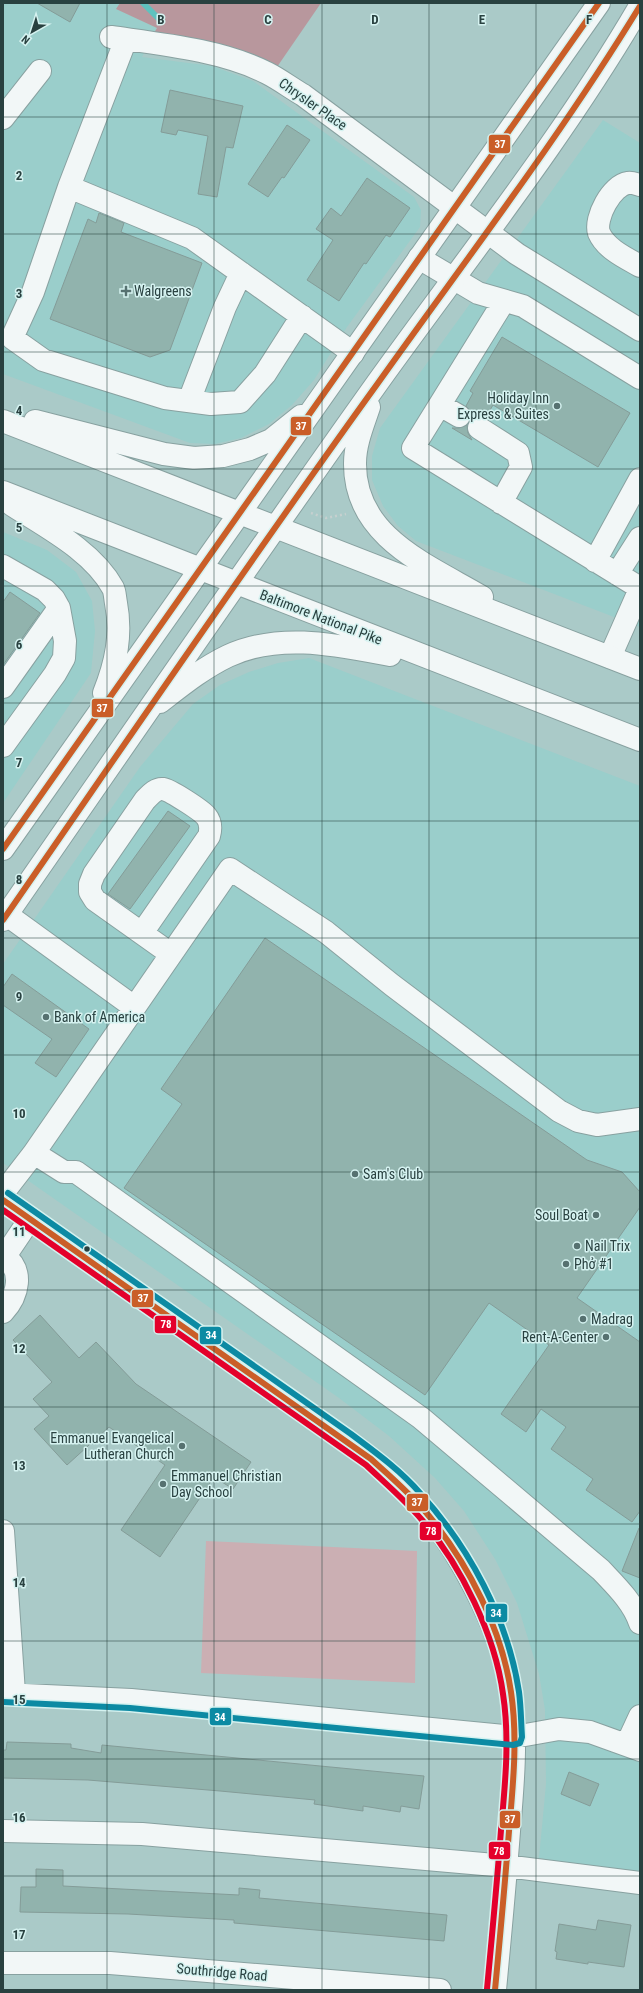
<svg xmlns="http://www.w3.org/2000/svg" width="643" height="1993" viewBox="0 0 643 1993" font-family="'Roboto Condensed',sans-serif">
<rect width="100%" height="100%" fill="#aacac8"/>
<path fill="#9acecb" d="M3,3H120L117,9L157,28L142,57L212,66L253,81L414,197L421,210L420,227L347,327L314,380L292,405L269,424L241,438L215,444L190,443L3,374Z
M603,120L640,143V627L416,541L398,526L383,506L372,480V456L380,428Z
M3,532L47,550L76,572L92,601L95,631L91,673L3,803Z
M309,658L640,786V1876L539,1858L546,1784L545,1710L539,1674L517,1603L495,1559L464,1511L435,1478L389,1436L339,1398L3,1163V964L140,767L193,704L220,685L249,672L278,663Z"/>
<path fill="#cbafb3" d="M206,1541L417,1551L415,1683L201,1673Z"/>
<path fill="#b8979d" d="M120,3H321L277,67L154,33L157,28L116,9Z"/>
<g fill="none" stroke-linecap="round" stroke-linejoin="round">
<path stroke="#5fc2bf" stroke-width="6" d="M143,3L160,20"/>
</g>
<path fill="#91b3ad" stroke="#849c98" d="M37,3H80L70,22Z
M170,90L243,106L233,148L226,147L217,197L198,194L208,136L178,130L176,135L161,132Z
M287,125L310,140L284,178L282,177L268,197L248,184Z
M367,178L410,208L390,237L386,235L366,264L364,263L339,301L307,280L333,240L316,229L331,208L341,216Z
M99,213L124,223L121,232L202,263L170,350L150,357L50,319L88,219L96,223Z
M502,337L630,413L598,467L493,405L486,417L479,416L471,419L470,410L466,406L473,393L470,391Z
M467,425L468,433L472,440L452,428H459Z
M10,592L40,613L3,665V602Z
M168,811L190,826L130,909L108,894Z
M265,938L587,1160L622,1172L640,1192V1207L577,1298L640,1342V1511L632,1522L586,1490L593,1479L551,1449L566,1427L541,1409L526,1432L501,1414L549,1345L489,1303L425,1395L124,1188L182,1104L161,1089Z
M12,974L89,1029L56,1077L35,1063L52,1039L3,1005V987Z
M40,1315L79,1358L96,1342L136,1384L251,1462L233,1489L214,1477L160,1557L121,1530L165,1465L109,1427L67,1465L34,1429L49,1416L33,1399L52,1382L13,1340Z
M639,1528H640V1578L622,1571Z
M7,1742L71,1744V1748L101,1753L102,1745L424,1776L419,1809L401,1806L400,1812L363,1806V1811L314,1804L315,1800L220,1791L88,1780L3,1778V1750H6Z
M569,1772L599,1784L590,1806L561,1794Z
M36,1869L63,1870V1886L239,1895V1888L260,1890L259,1898L447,1915L444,1941L234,1923V1920L128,1914L20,1912L21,1887H36Z
M598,1920L631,1925L624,1967L588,1962V1964L556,1959L557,1952L555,1951L559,1924L596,1930Z"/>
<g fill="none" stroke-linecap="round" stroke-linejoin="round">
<defs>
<path id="minor" d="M111,37C160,44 222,50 267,73C279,79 291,88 303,95L517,254L640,330
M126,39L69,187L192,238L353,353
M3,118L40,71
M640,185C636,184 631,182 628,183C612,185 594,218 599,233C606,249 626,258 640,266
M69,187L33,292L12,338L43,360L165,398L211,404L240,402L265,374L302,316
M419,258L478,293L523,306L640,378
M504,301L413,448L640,588
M189,401L225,307L241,273
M440,405L459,416
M479,428L518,453L521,467L501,503
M595,561L640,479
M3,566L45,590L54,599L59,608L65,641L64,658L55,674L3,746
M617,574L640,538
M610,657L640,589
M3,687L59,608
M3,912L134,1007
M142,933L209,836C211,829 211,822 206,816C201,810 170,790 163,789C156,788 150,795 145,800L94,874L90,884V892L95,900L171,954
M34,1153L64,1172H76L421,1418L601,1570C616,1586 633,1602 640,1623
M3,1193L34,1153L230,869L326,932L392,985L559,1111L578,1121L597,1125L640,1119
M3,1200L371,1459C385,1472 400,1484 413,1498C457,1543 502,1629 511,1692C517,1738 513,1785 509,1831C505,1884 500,1937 495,1990
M3,1255C25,1270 18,1296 3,1312
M5,1256L30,1219
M3,1531L14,1693
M3,1694L131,1700L514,1737L559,1729L590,1732L640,1750
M627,1744L640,1716
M3,1831L142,1834L506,1866L640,1883
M3,1963H110L440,1990"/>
<path id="major" d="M369,407C363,425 355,444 355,463C354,537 428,565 482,597
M3,421L640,669
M35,421L164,454L194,458L223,456L250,449L271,440L301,416
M3,492L640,740
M12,505C46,527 93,551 113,588C115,592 115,598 116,603C122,635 116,663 104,693
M160,702C182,685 203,668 228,656C280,632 337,645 390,655
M3,849L599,3
M3,920C128,740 251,560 378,382C467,258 563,138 640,6"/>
</defs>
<use href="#minor" stroke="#88a1a0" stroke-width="24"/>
<use href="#major" stroke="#88a1a0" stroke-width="24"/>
<path stroke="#c6d0cf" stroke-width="2.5" stroke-dasharray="2 3" stroke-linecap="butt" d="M311,513L326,518L346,514"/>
<use href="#minor" stroke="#f2f7f7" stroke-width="22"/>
<use href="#major" stroke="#f2f7f7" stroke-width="22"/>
<defs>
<path id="bus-1" d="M3,849L599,3
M3,920C127,741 250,560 378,383C467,258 560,137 640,6
M3,1200L371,1459C391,1477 412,1495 429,1516C469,1565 502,1630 511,1692C518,1738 513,1785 509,1831C505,1884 500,1937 495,1990"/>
<path id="bus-2" d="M3,1210L366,1465C385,1483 405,1500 422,1520C461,1565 495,1635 503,1694C510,1739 505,1785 501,1830C497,1883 492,1936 487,1989"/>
<path id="bus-3" d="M3,1702L130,1708L513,1745L520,1743L522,1737C521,1722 521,1707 519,1692C508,1619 469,1547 420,1493C400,1470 375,1452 351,1434L8,1193"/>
</defs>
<use href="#bus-1" stroke="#d5f2f0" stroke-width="9"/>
<use href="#bus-2" stroke="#d5f2f0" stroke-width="9"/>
<use href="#bus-3" stroke="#d5f2f0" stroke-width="9"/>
<use href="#bus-1" stroke="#ca5e28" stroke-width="6"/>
<use href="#bus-2" stroke="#e4002b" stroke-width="6"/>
<use href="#bus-3" stroke="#0c8aa3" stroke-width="6"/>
</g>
<path fill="none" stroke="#294140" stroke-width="1" stroke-opacity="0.55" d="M107,3V1990M214,3V1990M322,3V1990M429,3V1990M536,3V1990M3,117H640M3,234H640M3,352H640M3,469H640M3,586H640M3,703H640M3,821H640M3,938H640M3,1055H640M3,1172H640M3,1290H640M3,1407H640M3,1524H640M3,1641H640M3,1759H640M3,1876H640"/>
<g fill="#567170" stroke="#d5f2f0" stroke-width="1.5">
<path d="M124 285h4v4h4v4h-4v4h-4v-4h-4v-4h4z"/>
<circle cx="557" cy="406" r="4"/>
<circle cx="46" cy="1017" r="4"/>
<circle cx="355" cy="1174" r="4"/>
<circle cx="596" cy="1215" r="4"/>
<circle cx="577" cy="1246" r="4"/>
<circle cx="566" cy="1264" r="4"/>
<circle cx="583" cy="1319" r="4"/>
<circle cx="606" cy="1337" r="4"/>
<circle cx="182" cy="1446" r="4"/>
<circle cx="163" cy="1484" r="4"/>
</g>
<circle fill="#294140" stroke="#d5f2f0" stroke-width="1.5" cx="87" cy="1249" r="3.5"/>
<g text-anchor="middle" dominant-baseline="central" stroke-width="3" stroke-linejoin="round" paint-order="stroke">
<g font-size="14" fill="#294140" stroke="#d5f2f0">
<text transform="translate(313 104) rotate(35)">Chrysler Place</text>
<text transform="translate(321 617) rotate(21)">Baltimore National Pike</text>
<text transform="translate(222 1972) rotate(5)">Southridge Road</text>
</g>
<g font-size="14" fill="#294140" stroke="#d5f2f0" text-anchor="start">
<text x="134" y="291">Walgreens</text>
<text x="549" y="398" text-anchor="end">Holiday Inn<tspan x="549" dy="16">Express &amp; Suites</tspan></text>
<text x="54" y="1017">Bank of America</text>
<text x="363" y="1174">Sam's Club</text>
<text x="588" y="1215" text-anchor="end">Soul Boat</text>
<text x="585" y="1246">Nail Trix</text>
<text x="574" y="1264">Phở #1</text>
<text x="591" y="1319">Madrag</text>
<text x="598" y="1337" text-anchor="end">Rent-A-Center</text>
<text x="174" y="1438" text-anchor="end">Emmanuel Evangelical<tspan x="174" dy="16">Lutheran Church</tspan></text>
<text x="171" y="1476">Emmanuel Christian<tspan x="171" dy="16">Day School</tspan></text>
</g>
</g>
<g font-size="13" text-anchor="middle" font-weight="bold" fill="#294140" stroke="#d5f2f0" stroke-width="3" stroke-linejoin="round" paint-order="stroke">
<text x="161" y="24">B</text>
<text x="268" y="24">C</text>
<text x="375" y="24">D</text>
<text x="482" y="24">E</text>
<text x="589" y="24">F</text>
<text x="19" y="180">2</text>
<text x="19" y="298">3</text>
<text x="19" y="415">4</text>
<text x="19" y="532">5</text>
<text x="19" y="649">6</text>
<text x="19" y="767">7</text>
<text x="19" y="884">8</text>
<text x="19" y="1001">9</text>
<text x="19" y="1118">10</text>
<text x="19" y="1236">11</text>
<text x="19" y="1353">12</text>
<text x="19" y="1470">13</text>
<text x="19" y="1587">14</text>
<text x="19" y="1704">15</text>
<text x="19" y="1822">16</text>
<text x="19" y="1939">17</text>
</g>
<g stroke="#d5f2f0" stroke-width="1.5">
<rect x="488" y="134" width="23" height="20" rx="4" fill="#ca5e28"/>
<rect x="290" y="416" width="22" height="20" rx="4" fill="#ca5e28"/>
<rect x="91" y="698" width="23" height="20" rx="4" fill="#ca5e28"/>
<rect x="131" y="1289" width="23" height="19" rx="4" fill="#ca5e28"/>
<rect x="154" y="1315" width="23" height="19" rx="4" fill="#e4002b"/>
<rect x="199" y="1326" width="23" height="19" rx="4" fill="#0c8aa3"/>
<rect x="406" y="1493" width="23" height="19" rx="4" fill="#ca5e28"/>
<rect x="419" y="1521" width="23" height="20" rx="4" fill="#e4002b"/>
<rect x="485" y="1603" width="23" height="20" rx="4" fill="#0c8aa3"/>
<rect x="209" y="1707" width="23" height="19" rx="4" fill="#0c8aa3"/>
<rect x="499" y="1810" width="22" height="19" rx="4" fill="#ca5e28"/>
<rect x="488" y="1841" width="23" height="19" rx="4" fill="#e4002b"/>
</g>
<g font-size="11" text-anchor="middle" font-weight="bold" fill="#fff">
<text x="500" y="148">37</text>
<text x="301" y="430">37</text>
<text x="102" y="712">37</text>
<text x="143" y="1302">37</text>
<text x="166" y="1328">78</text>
<text x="211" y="1339">34</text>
<text x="417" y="1506">37</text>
<text x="431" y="1535">78</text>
<text x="496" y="1617">34</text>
<text x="220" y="1721">34</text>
<text x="510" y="1823">37</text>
<text x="499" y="1855">78</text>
</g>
<rect width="643" height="1993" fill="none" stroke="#294140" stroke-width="8"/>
<g transform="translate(32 32) rotate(219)" stroke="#d5f2f0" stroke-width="3" paint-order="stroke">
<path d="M0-3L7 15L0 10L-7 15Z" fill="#294140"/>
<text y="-6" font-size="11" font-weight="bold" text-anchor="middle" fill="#294140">N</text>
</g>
</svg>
